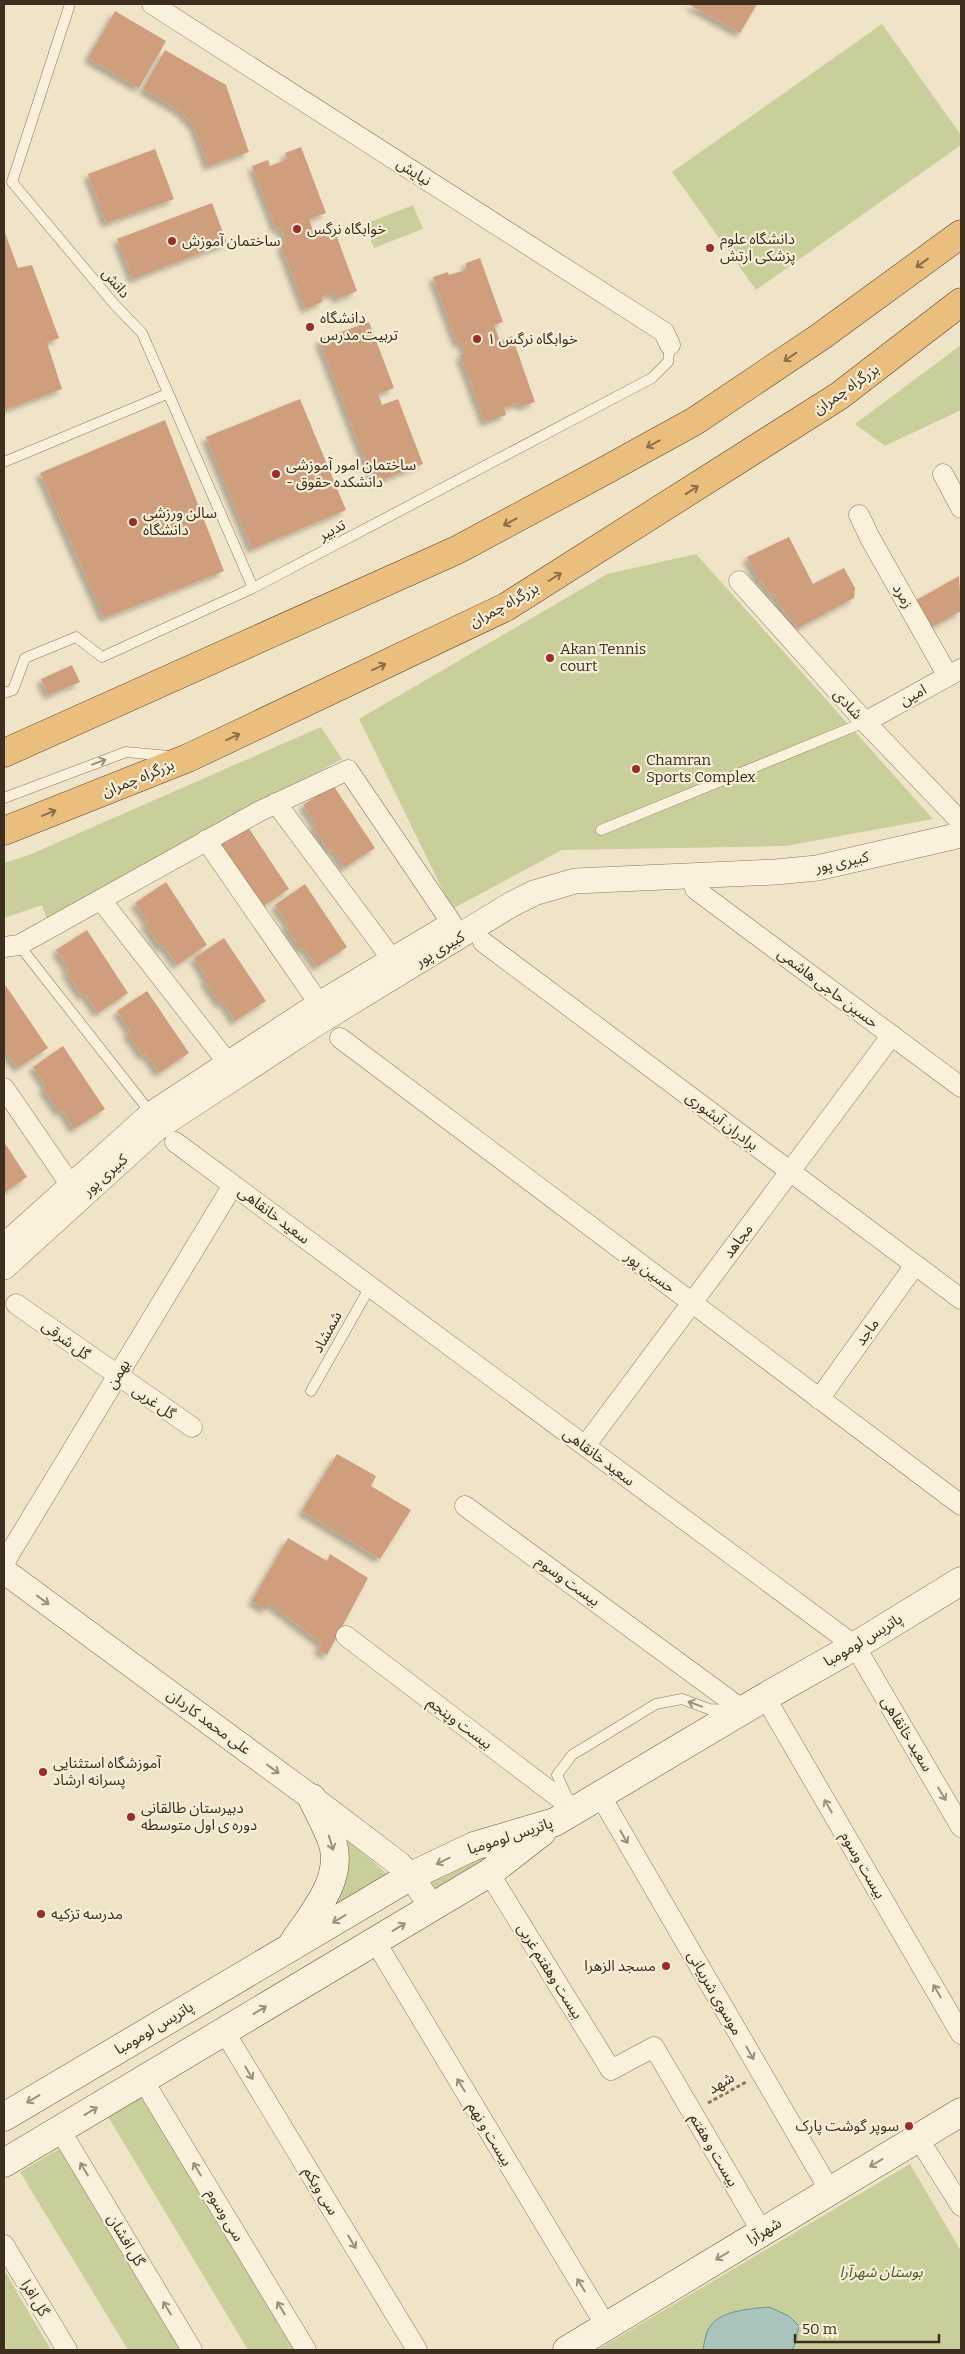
<svg xmlns="http://www.w3.org/2000/svg" width="965" height="2354" viewBox="0 0 965 2354" font-family="Bitter,'Noto Sans Arabic',serif">
<defs>
<filter id="shadow"><feDropShadow dx="-4.5" dy="4.5" stdDeviation="2.5" flood-color="#0004"/></filter>
</defs>
<rect width="100%" height="100%" fill="#f0e4c8"/>
<path fill="#c9cf9b" d="M882,24L961,135V145L756,290L672,172Z
M413,205L423,229L374,248L365,224Z
M961,345V410L885,446L855,424Z
M696,554L933,819L786,846L562,850L452,909L359,719L607,574Z
M321,727L342,759L47,920L42,905L4,918V863L29,855Z
M534,1834L437,1896L428,1881Z
M348,1840L393,1879L336,1910Z
M138,2090L294,2350H248L104,2110Z
M62,2147L186,2350H128L20,2172Z
M910,2164L961,2251V2350H597Z
M4,2270L51,2350H4Z"/>
<path fill="#a9c4bc" stroke="#6f938a" d="M769,2307L789,2316L799,2326L794,2347L791,2350H703C704,2344 705,2336 708,2330C717,2310 750,2309 769,2307Z"/>
<path fill="#cf9f7d" filter="url(#shadow)" d="M688,4H757L740,33Z
M115,11L166,41L139,88L88,58Z
M165,50L226,85L249,152L208,166L194,126L180,111L143,89Z
M301,147L326,213L309,219L313,231L332,224L357,291L337,299L334,293L322,297V302L305,309L281,245L286,242L281,228L276,229L252,166L268,160L270,166L287,159L285,153Z
M155,149L174,199L106,223L88,174Z
M212,203L227,243L133,279L117,239Z
M4,230L18,268L32,265L59,338L47,343L62,389L4,410Z
M480,258L503,322L494,325L500,341L512,336L535,402L523,406L517,403L504,408L506,415L485,422L460,355L465,353L461,341L457,343L433,277L448,272L449,275L466,270V263Z
M369,322L394,388L378,394L382,405L398,399L423,464L374,483L319,340Z
M300,399L346,510L252,549L206,437Z
M165,420L224,571L104,618L40,473Z
M789,537L813,584L844,568L855,588L854,598L798,628L778,603L774,593L770,596L762,581L760,583L747,557Z
M959,576L961,611L928,629L913,602Z
M72,665L80,682L48,695L41,679Z
M333,785L375,848L344,868L332,849L329,851L313,827L316,825L303,805Z
M248,827L289,889L259,909L217,847Z
M166,882L207,945L177,965L164,946L161,948L145,924L148,922L135,903Z
M305,884L347,947L317,967L304,948L301,950L285,926L288,924L275,905Z
M87,930L128,993L98,1013L85,994L82,996L66,972L69,970L56,950Z
M224,938L266,1001L235,1021L223,1002L220,1004L204,980L207,978L194,958Z
M6,986L48,1048L18,1068L4,1050V987Z
M147,991L189,1053L159,1073L146,1054L143,1056L127,1033L130,1031L117,1011Z
M63,1046L105,1109L74,1129L62,1110L59,1112L43,1089L46,1086L33,1067Z
M4,1142L27,1177L4,1193Z
M337,1454L376,1476L371,1486L411,1510L380,1559L302,1511Z
M288,1538L327,1561L330,1554L368,1578L327,1655L318,1650L321,1643L269,1603L267,1610L252,1601Z"/>
<g fill="none" stroke-linecap="round" stroke-linejoin="round">
<defs>
<path id="service" d="M70,4L12,182L115,305L142,333L253,588
M4,462L167,394
M4,693L13,690L25,658L76,637L102,657L253,588L652,378L668,362L670,345
M4,798L126,752L169,756
M601,830L865,722
M19,945L150,1112
M311,1391L370,1287
M568,1799L557,1775L572,1755L656,1704L682,1699L709,1709L730,1710"/>
<path id="minor" d="M152,4L664,332L670,345
M943,474L961,508
M859,515L870,538L948,676
M739,581L865,722L961,822
M865,722L961,669
M276,803L392,959
M206,840L318,1002
M695,889L961,1087
M101,900L228,1063
M483,942L961,1299
M4,947L19,945L260,811L348,770L451,922L318,1002L150,1112L4,1243
M340,1038L961,1505
M4,1088L70,1184
M175,1142L855,1646L961,1827
M16,1304L192,1427
M819,1399L915,1265
M585,1446L892,1035
M465,1506L743,1710
M4,1563L233,1185
M346,1636L575,1810
M765,1697L961,2034
M600,1795L830,2191
M489,1873L611,2070L654,2047L762,2232
M375,1941L606,2326
M224,2031L417,2350
M143,2080L306,2350
M60,2130L192,2350
M918,2138L961,2206
M4,2245L67,2350"/>
<path id="tertiary" d="M4,1267L157,1128L317,1023L512,904L534,893L575,881L776,872L817,868L961,835
M4,1571L312,1798L399,1864L411,1876L432,1907"/>
<path id="secondary" d="M293,1943C312,1914 343,1881 333,1844C328,1829 319,1813 312,1798
M4,2117L411,1876L474,1846L555,1822L765,1697L855,1646L961,1581
M4,2163L489,1873L542,1832
M567,2350L961,2112"/>
<path id="trunk" d="M4,753L457,550L606,470L695,421L820,337L961,234
M4,831L188,758L506,607L839,396L961,302"/>
</defs>
<use href="#service" stroke="#8d765c" stroke-width="11"/>
<use href="#minor" stroke="#8d765c" stroke-width="21"/>
<use href="#tertiary" stroke="#8d765c" stroke-width="26"/>
<use href="#secondary" stroke="#6f573f" stroke-width="29"/>
<use href="#trunk" stroke="#5b4430" stroke-width="29"/>
<path stroke="#8d765c" stroke-width="3" stroke-dasharray="4 2.5" stroke-linecap="butt" d="M708,2103L746,2082"/>
<use href="#service" stroke="#faf1dc" stroke-width="10"/>
<use href="#minor" stroke="#faf1dc" stroke-width="20"/>
<use href="#tertiary" stroke="#faf1dc" stroke-width="25"/>
<use href="#secondary" stroke="#faf1dc" stroke-width="28"/>
<use href="#trunk" stroke="#eabe7c" stroke-width="28"/>
</g>
<defs><path id="oneway-shaft" d="M-6 0H5M1.5-3L5.5 0L1.5 3" fill="none" stroke-width="1.6" stroke-linecap="round" stroke-linejoin="round" transform="scale(1.25)"/></defs>
<g stroke="#8b6f49">
<use href="#oneway-shaft" transform="translate(922 263) rotate(144)"/>
<use href="#oneway-shaft" transform="translate(790 357) rotate(146)"/>
<use href="#oneway-shaft" transform="translate(653 444) rotate(151)"/>
<use href="#oneway-shaft" transform="translate(692 490) rotate(-33)"/>
<use href="#oneway-shaft" transform="translate(510 522) rotate(152)"/>
<use href="#oneway-shaft" transform="translate(555 577) rotate(-32)"/>
<use href="#oneway-shaft" transform="translate(379 667) rotate(-25)"/>
<use href="#oneway-shaft" transform="translate(233 737) rotate(-25)"/>
<use href="#oneway-shaft" transform="translate(49 813) rotate(-22)"/>
</g>
<g stroke="#9c907e">
<use href="#oneway-shaft" transform="translate(99 762) rotate(-20)"/>
<use href="#oneway-shaft" transform="translate(43 1600) rotate(36)"/>
<use href="#oneway-shaft" transform="translate(695 1704) rotate(-160)"/>
<use href="#oneway-shaft" transform="translate(273 1769) rotate(36)"/>
<use href="#oneway-shaft" transform="translate(942 1794) rotate(59)"/>
<use href="#oneway-shaft" transform="translate(828 1806) rotate(-120)"/>
<use href="#oneway-shaft" transform="translate(624 1837) rotate(60)"/>
<use href="#oneway-shaft" transform="translate(331 1843) rotate(73)"/>
<use href="#oneway-shaft" transform="translate(443 1861) rotate(154)"/>
<use href="#oneway-shaft" transform="translate(339 1919) rotate(149)"/>
<use href="#oneway-shaft" transform="translate(399 1927) rotate(-31)"/>
<use href="#oneway-shaft" transform="translate(937 1991) rotate(-120)"/>
<use href="#oneway-shaft" transform="translate(260 2010) rotate(-31)"/>
<use href="#oneway-shaft" transform="translate(750 2053) rotate(60)"/>
<use href="#oneway-shaft" transform="translate(249 2073) rotate(59)"/>
<use href="#oneway-shaft" transform="translate(461 2085) rotate(-121)"/>
<use href="#oneway-shaft" transform="translate(33 2099) rotate(149)"/>
<use href="#oneway-shaft" transform="translate(91 2111) rotate(-31)"/>
<use href="#oneway-shaft" transform="translate(876 2163) rotate(149)"/>
<use href="#oneway-shaft" transform="translate(84 2169) rotate(-121)"/>
<use href="#oneway-shaft" transform="translate(197 2169) rotate(-121)"/>
<use href="#oneway-shaft" transform="translate(352 2242) rotate(59)"/>
<use href="#oneway-shaft" transform="translate(722 2256) rotate(149)"/>
<use href="#oneway-shaft" transform="translate(581 2285) rotate(-121)"/>
<use href="#oneway-shaft" transform="translate(167 2308) rotate(-121)"/>
<use href="#oneway-shaft" transform="translate(281 2308) rotate(-121)"/>
</g>
<g fill="#9e2a2b" stroke="#f7eed8" stroke-width="2">
<circle cx="297" cy="229" r="5"/>
<circle cx="172" cy="241" r="5"/>
<circle cx="710" cy="248" r="5"/>
<circle cx="310" cy="327" r="5"/>
<circle cx="477" cy="339" r="5"/>
<circle cx="276" cy="474" r="5"/>
<circle cx="133" cy="522" r="5"/>
<circle cx="550" cy="658" r="5"/>
<circle cx="636" cy="769" r="5"/>
<circle cx="43" cy="1772" r="5"/>
<circle cx="131" cy="1817" r="5"/>
<circle cx="41" cy="1914" r="5"/>
<circle cx="666" cy="1966" r="5"/>
<circle cx="909" cy="2126" r="5"/>
</g>
<g text-anchor="middle" dominant-baseline="central" stroke-width="4.5" stroke-linejoin="round" paint-order="stroke">
<g font-size="15" fill="#3d2e20" stroke="#f7eed8">
<text transform="translate(414 172) rotate(33)">نیایش</text>
<text transform="translate(116 283) rotate(49)">دانش</text>
<text transform="translate(846 389) rotate(-35)">بزرگراه چمران</text>
<text transform="translate(332 530) rotate(-28)">تدبیر</text>
<text transform="translate(903 596) rotate(60)">زمرد</text>
<text transform="translate(504 605) rotate(-29)">بزرگراه چمران</text>
<text transform="translate(913 695) rotate(-29)">امین</text>
<text transform="translate(848 704) rotate(48)">شادی</text>
<text transform="translate(138 778) rotate(-22)">بزرگراه چمران</text>
<text transform="translate(842 862) rotate(-12)">کبیری پور</text>
<text transform="translate(440 949) rotate(-31)">کبیری پور</text>
<text transform="translate(828 988) rotate(37)">حسین حاجی هاشمی</text>
<text transform="translate(722 1121) rotate(37)">برادران آبشوری</text>
<text transform="translate(105 1175) rotate(-42)">کبیری پور</text>
<text transform="translate(274 1215) rotate(37)">سعید خانقاهی</text>
<text transform="translate(738 1241) rotate(-53)">مجاهد</text>
<text transform="translate(650 1272) rotate(37)">حسین پور</text>
<text transform="translate(327 1332) rotate(-61)">شمشاد</text>
<text transform="translate(867 1332) rotate(-54)">ماجد</text>
<text transform="translate(66 1340) rotate(36)">گل شرقی</text>
<text transform="translate(118 1374) rotate(-59)">بهمن</text>
<text transform="translate(154 1402) rotate(34)">گل غربی</text>
<text transform="translate(599 1457) rotate(37)">سعید خانقاهی</text>
<text transform="translate(568 1581) rotate(36)">بیست وسوم</text>
<text transform="translate(863 1640) rotate(-31)">پاتریس لومومبا</text>
<text transform="translate(209 1722) rotate(36)">علی محمد کاردان</text>
<text transform="translate(460 1723) rotate(37)">بیست وپنجم</text>
<text transform="translate(907 1734) rotate(59)">سعید خانقاهی</text>
<text transform="translate(510 1836) rotate(-18)">پاتریس لومومبا</text>
<text transform="translate(863 1865) rotate(60)">بیست وسوم</text>
<text transform="translate(550 1971) rotate(58)">بیست وهفتم غربی</text>
<text transform="translate(715 1993) rotate(60)">موسوی شربیانی</text>
<text transform="translate(154 2028) rotate(-31)">پاتریس لومومبا</text>
<text transform="translate(721 2083) rotate(-30)">شهد</text>
<text transform="translate(490 2134) rotate(59)">بیست و نهم</text>
<text transform="translate(714 2150) rotate(60)">بیست و هفتم</text>
<text transform="translate(321 2191) rotate(59)">سی ویکم</text>
<text transform="translate(225 2215) rotate(59)">سی وسوم</text>
<text transform="translate(764 2231) rotate(-31)">شهرآرا</text>
<text transform="translate(126 2240) rotate(59)">گل افشان</text>
<text transform="translate(35 2298) rotate(59)">گل افرا</text>
</g>
<g font-size="15" fill="#3d2e20" stroke="#f7eed8" text-anchor="start">
<text x="307" y="229">خوابگاه نرگس</text>
<text x="720" y="239">دانشگاه علوم<tspan x="720" dy="17">پزشکی ارتش</tspan></text>
<text x="182" y="241">ساختمان آموزش</text>
<text x="320" y="318">دانشگاه<tspan x="320" dy="17">تربیت مدرس</tspan></text>
<text x="487" y="339">خوابگاه نرگس ۱</text>
<text x="286" y="465">ساختمان امور آموزشی<tspan x="286" dy="17">- دانشکده حقوق</tspan></text>
<text x="143" y="513">سالن ورزشی<tspan x="143" dy="17">دانشگاه</tspan></text>
<text x="560" y="649">Akan Tennis<tspan x="560" dy="17">court</tspan></text>
<text x="646" y="760">Chamran<tspan x="646" dy="17">Sports Complex</tspan></text>
<text x="53" y="1763">آموزشگاه استثنایی<tspan x="53" dy="17">پسرانه ارشاد</tspan></text>
<text x="141" y="1808">دبیرستان طالقانی<tspan x="141" dy="17">دوره ی اول متوسطه</tspan></text>
<text x="51" y="1914">مدرسه تزکیه</text>
<text x="656" y="1966" text-anchor="end">مسجد الزهرا</text>
<text x="899" y="2126" text-anchor="end">سوپر گوشت پارک</text>
</g>
<g font-size="15" font-style="italic" fill="#4d5a26" stroke="#f7eed8">
<text x="881" y="2272">بوستان شهرآرا</text>
</g>
</g>
<rect width="965" height="2354" fill="none" stroke="#3d2e20" stroke-width="10"/>
<path d="M795 2334v8h144v-8" fill="none" stroke="#3d2e20" stroke-width="2.5"/>
<text x="802" y="2334" font-size="15" fill="#3d2e20" stroke="#f7eed8" stroke-width="4" paint-order="stroke">50 m</text>
</svg>
